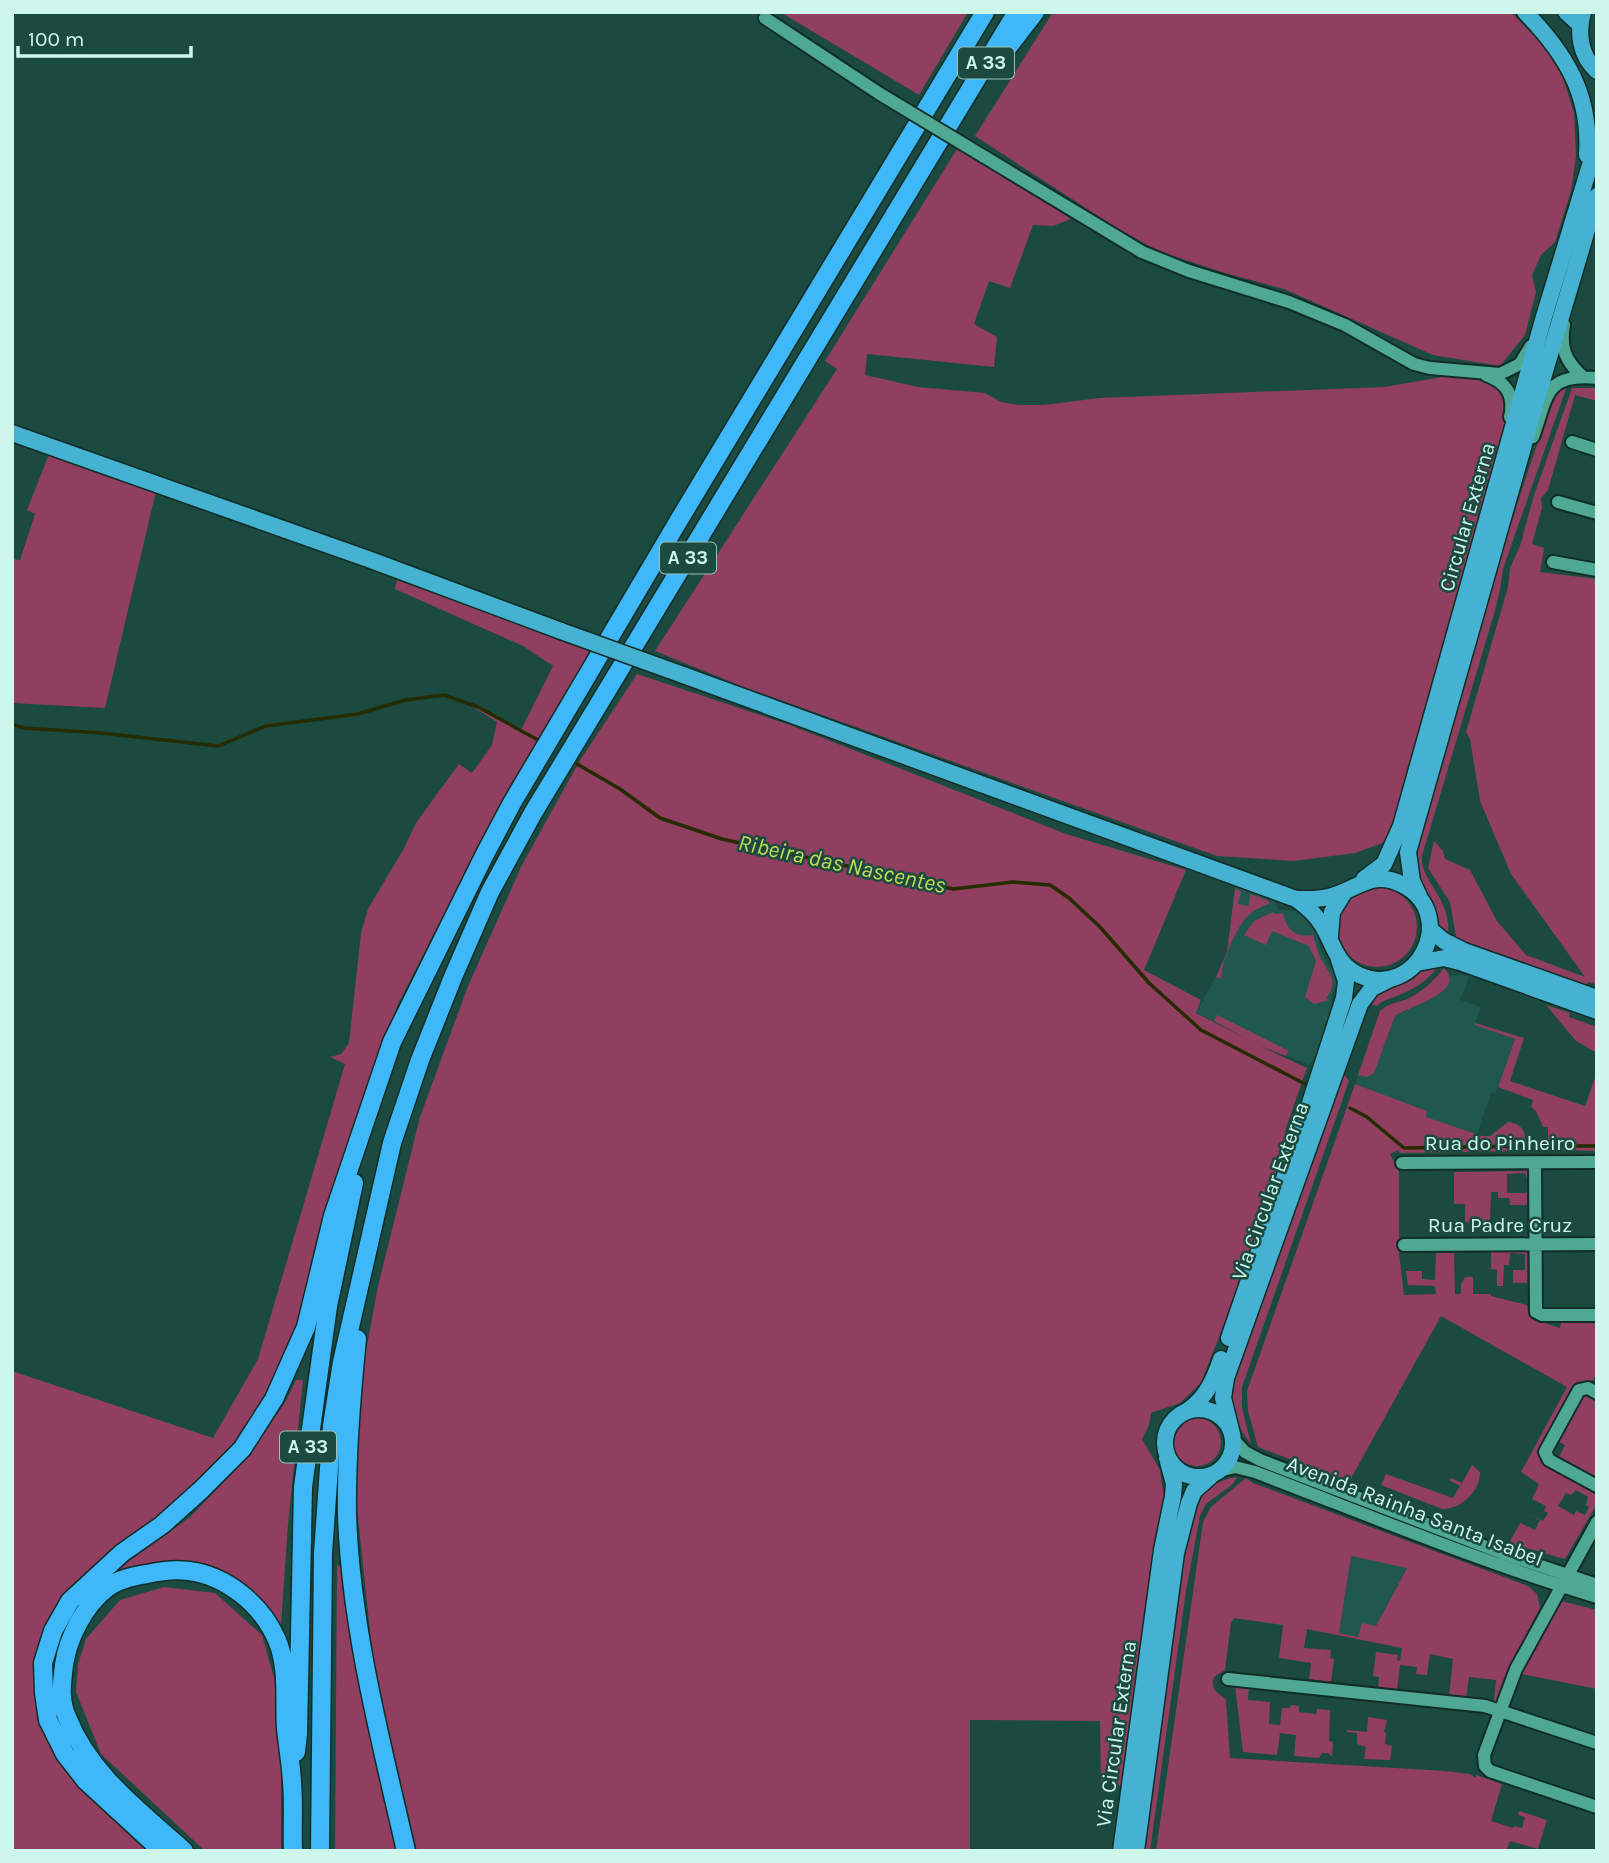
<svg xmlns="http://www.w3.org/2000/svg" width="1609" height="1863" viewBox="0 0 1609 1863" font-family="Karla,sans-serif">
<rect width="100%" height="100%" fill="#1a4a40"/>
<path fill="#21584d" d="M1235,886L1275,902L1278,910L1294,911L1308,919L1315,927L1321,951L1333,971L1336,984L1332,996L1331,1015L1316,1057L1309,1065L1258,1044L1196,1012L1216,977L1227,952Z
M1461,974L1469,977L1460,1000L1481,1007L1475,1025L1515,1039L1495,1094L1491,1093L1477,1134L1425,1117L1427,1111L1355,1084L1358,1075L1361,1076L1374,1073L1395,1016L1442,993L1449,982V977Z
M1351,1556L1407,1567L1376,1626L1359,1637L1339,1633Z"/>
<path fill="#903f60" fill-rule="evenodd" d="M780,12H968L919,95Z
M1053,12L1512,13L1543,45L1563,78L1574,113L1576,156L1571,191L1555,242L1541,255L1532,275L1536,292L1525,335L1500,366L1433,355L1284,289L1225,273L1158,251L1112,225L975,136Z
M959,146L1071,219L1053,226L1033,225L1010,288L989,281L974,324L997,337L994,367L867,354L865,375L918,387L985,393L1001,402L1018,405H1044L1099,398L1384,387L1454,375L1481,376L1496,382L1508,397V415L1496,465L1388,841L1355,853L1294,861L1217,856L741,686L655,651L837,369L825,361Z
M1568,383L1503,569L1500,590L1494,614L1422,856C1419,880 1452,898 1448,935L1439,924L1430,897L1416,878L1415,856C1459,701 1499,545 1555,395L1558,389Z
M1572,388H1597V401L1575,395L1548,490L1541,498L1542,508L1532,544L1544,548L1540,572L1597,579V985L1589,982L1584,985L1481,949L1456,937L1450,902L1428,868L1434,841L1443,851L1445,859L1470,870L1497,921L1526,955L1585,977L1511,874L1480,801L1470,739L1466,732L1508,587L1510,568L1520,546L1534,495Z
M50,452L156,491L105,708L12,703V559L20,560L35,514L27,510Z
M397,580L592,648L487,830L398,1004L351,1130L313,1271L302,1323L272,1393L238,1445L170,1509L62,1602L43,1663L65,1754L162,1851H12V1371L213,1438L258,1359L345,1064L330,1057L341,1054L349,1043L361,933L368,909L403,850L416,823L459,764L472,773L492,745L497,722L475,708L478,707L521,730L553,666L523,646L395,589Z
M637,674L790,725L1066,834L1186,870L1144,970L1201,1000L1196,1013L1249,1040L1214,1021L1217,1015L1289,1051L1286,1056L1260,1046L1307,1068L1286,1128L1280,1163L1226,1319L1201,1383L1180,1403L1151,1413L1149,1425L1142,1439L1160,1470L1164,1498L1151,1564L1121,1786L1101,1781L1100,1721L970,1720V1851H417L374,1669L353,1470L365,1356L378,1286L420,1117L468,986L522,865L579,762Z
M1337 927a40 40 0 1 1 80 0a40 40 0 1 1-80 0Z
M1235,889L1241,891L1238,904L1249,906L1250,894L1269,901V904C1263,906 1255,909 1250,914C1237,924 1221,963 1221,979L1216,977L1227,952Z
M1273,912L1274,914L1283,913C1286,930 1296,938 1313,935C1315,942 1317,950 1320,957C1328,972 1340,982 1326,998L1329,1000L1314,1004L1305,997L1316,961L1309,946L1272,931L1266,945L1244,935L1254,921Z
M1438,966C1427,982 1414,989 1397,996C1389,999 1383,1000 1377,1006L1367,1003L1379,991L1407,981L1422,970Z
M1444,968C1468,992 1409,1006 1395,1016L1374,1073L1367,1077L1358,1075L1380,1011C1388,1003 1398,1003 1407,999C1422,992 1434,981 1444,968Z
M1546,1005L1570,1013L1569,1017L1597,1027V1053L1576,1041Z
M1475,1023L1524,1038L1510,1081L1585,1106L1597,1072V1151L1551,1150L1543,1147V1141H1548V1127H1543L1536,1111L1531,1107L1533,1100L1498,1087L1515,1039L1475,1025Z
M1343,1073L1349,1081L1242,1387V1408L1251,1444C1236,1426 1231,1409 1233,1386Z
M1355,1084L1427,1111L1426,1117L1482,1136H1490L1508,1122C1525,1123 1530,1139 1519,1151L1400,1153L1398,1150L1390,1154L1399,1172V1253L1404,1295L1436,1294L1435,1286L1408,1285L1406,1271H1422V1279L1435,1280L1436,1253H1454L1455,1294H1461V1284L1465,1277H1473V1294H1491V1296L1527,1305L1528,1314L1535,1320L1560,1328L1561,1323L1597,1322V1373L1591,1383L1581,1381L1574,1385L1538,1452L1541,1463L1597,1495V1504L1565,1559L1509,1543L1520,1523L1535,1530L1540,1520L1525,1512L1543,1521L1548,1513L1544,1511L1546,1506L1532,1499L1539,1484L1521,1472L1567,1387L1441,1316L1349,1482L1258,1447L1248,1411L1247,1391ZM1576,1490L1588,1497L1586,1505L1589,1507L1585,1515L1576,1511L1574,1515L1558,1506L1566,1493L1571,1495Z
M1527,1171V1179L1525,1173L1507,1174V1193H1527V1205H1510L1509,1198H1498V1192H1491L1490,1220L1489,1222H1465V1204H1454V1172Z
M1491,1252H1527V1283H1513V1270H1525V1254L1510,1253L1509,1265H1504L1503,1286H1497V1270L1491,1269Z
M296,1380H303L288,1524L281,1626L246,1584L203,1566L118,1576V1569L189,1518L248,1457L287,1399Z
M1584,1395L1597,1402V1478L1559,1457L1565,1445L1559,1442Z
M1173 1442a24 24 0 1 1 48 0a24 24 0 1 1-48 0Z
M1472,1465L1480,1472C1481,1489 1462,1510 1442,1509L1381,1485L1386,1474L1453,1498L1460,1486L1449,1480L1451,1478L1462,1483Z
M1237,1477L1233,1484L1206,1504L1200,1516L1186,1591L1150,1851H1142L1184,1545C1194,1510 1195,1484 1237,1477Z
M1246,1478L1253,1483L1528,1586L1537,1594L1540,1608L1507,1671L1497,1701H1494L1496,1680L1469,1677L1466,1698L1449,1696L1453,1659L1430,1654L1427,1675L1416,1674L1417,1667L1400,1665L1397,1690L1378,1688L1379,1677L1373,1676L1376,1652L1398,1655L1397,1660L1400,1661L1402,1648L1307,1629L1304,1648L1331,1650L1330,1658L1334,1659L1331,1682L1309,1679L1311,1663L1279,1658L1283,1625L1234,1618L1231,1623L1225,1670L1214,1677C1210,1691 1218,1692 1226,1700L1230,1758L1445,1771L1470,1774L1476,1778V1775L1502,1784L1491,1821L1513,1828L1514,1826L1522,1828L1525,1817L1518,1815L1519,1811L1547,1820L1538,1849L1510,1841L1506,1851H1156L1203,1522L1211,1507ZM1351,1556L1407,1568L1376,1626L1362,1623L1358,1637L1339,1633Z
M337,1564L346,1572L401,1851H335Z
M164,1587L215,1593L262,1635L281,1703V1851H205L101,1754L76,1692L78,1664L86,1639L120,1600Z
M1561,1601L1597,1610V1689L1521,1674Z
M1235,1686L1249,1687L1248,1700L1270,1702L1269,1724L1280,1725L1282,1708H1290L1291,1705L1299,1706V1712L1316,1714L1317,1709L1330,1710L1329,1741L1333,1742L1332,1757L1328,1753H1322L1319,1758L1294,1756L1296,1735L1280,1733L1277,1755L1243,1752Z
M1368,1717L1387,1720L1384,1732L1386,1733L1385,1744L1392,1746L1390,1760L1364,1759L1366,1747L1357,1744V1733L1347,1732V1730L1367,1732Z"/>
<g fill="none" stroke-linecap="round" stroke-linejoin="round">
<path stroke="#262b00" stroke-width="3.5" d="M12,724L23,728L101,733L218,746L266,726L358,714L405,700L444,695L478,707L538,740
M577,764L620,789L660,818L722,839L953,889L1013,882L1050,885L1069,898L1100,927L1149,983L1201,1030L1305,1084
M1350,1108L1367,1117L1404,1148L1524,1146
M1544,1146H1597"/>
<defs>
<path id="minor" d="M765,18L880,94
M983,156L1142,252L1189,271L1289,302L1345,325L1414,364L1430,368L1500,374L1520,364L1531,346
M1564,325C1560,347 1565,361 1582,376
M1486,375C1506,382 1515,395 1510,417
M1533,437C1548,395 1545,373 1597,378
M1572,442L1597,450
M1558,502L1597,513
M1553,562L1597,570
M1402,1163L1597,1162
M1535,1163L1536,1312L1542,1315H1597
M1404,1245L1597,1244
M1597,1393L1588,1388L1579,1390L1545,1452L1549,1460L1597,1486
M1233,1439L1245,1452L1260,1460L1502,1553L1597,1585
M1219,1471L1235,1467L1255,1472C1368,1515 1481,1562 1597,1597
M1597,1522L1516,1669L1484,1755L1485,1766L1490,1771L1597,1807
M1228,1679L1485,1706L1597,1743"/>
<path id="major" d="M1525,12C1566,54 1591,95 1587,155
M1566,12L1580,25
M1583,12C1577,33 1580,56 1597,71
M12,433L368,559L561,631
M683,675L1296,899C1306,906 1315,913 1322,925C1334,944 1336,965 1359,975C1417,1001 1460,915 1403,885C1372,868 1356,891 1328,897C1318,900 1306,899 1296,899
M1364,879L1384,864L1401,826L1543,320L1597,142
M1419,896L1412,881L1408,852L1540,388L1597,196
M1431,930L1444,941L1464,951L1597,998
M1330,936L1332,912L1345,891
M1417,963L1444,958L1460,962L1597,1011
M1229,1338L1308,1109L1344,998L1346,981L1339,960
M1165 1443a34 34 0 1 1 68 0a34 34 0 1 1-68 0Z
M1187,1411C1206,1398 1214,1380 1221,1359
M1232,1434L1223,1398L1226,1378L1360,1004L1372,988L1390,979
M1121,1851L1162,1550L1173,1496L1174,1484L1167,1458
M1136,1851L1176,1553L1189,1503L1194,1491L1212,1475"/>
<path id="highway" d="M1005,51L1035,12
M357,1339C351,1398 346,1456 347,1515C351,1629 381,1741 406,1851
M296,1752L298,1734L303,1487L328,1306L354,1183
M162,1851L86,1781L65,1754L48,1720L44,1693L43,1663L53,1631L70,1601L122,1553L162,1525L201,1490L242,1449L274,1399L306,1327L333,1216L392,1042L485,854L512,803L679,520L985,12
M184,1851C140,1811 89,1774 67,1717C59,1699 62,1683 64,1665C68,1637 85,1605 107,1588C118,1579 134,1576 147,1574C160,1571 176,1569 189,1571C227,1576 262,1605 277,1640C289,1669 284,1699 286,1729C288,1747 291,1764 292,1782C294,1805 292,1828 293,1851
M320,1851L323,1553L332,1426L342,1362L392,1143L420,1060L453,977L490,892L533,813L1017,12"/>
</defs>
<use href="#minor" stroke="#112d27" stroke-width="16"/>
<use href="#major" stroke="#112d27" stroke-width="19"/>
<use href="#highway" stroke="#112d27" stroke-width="21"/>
<use href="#minor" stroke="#4fa894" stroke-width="12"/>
<use href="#major" stroke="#45b2d1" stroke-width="16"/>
<use href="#highway" stroke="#3fb8f9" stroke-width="18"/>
<defs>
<path id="minor-bridge" d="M880,94L983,156"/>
<path id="major-bridge" d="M561,631L683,675"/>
</defs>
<use href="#minor-bridge" stroke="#112d27" stroke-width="16" stroke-linecap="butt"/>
<use href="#major-bridge" stroke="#112d27" stroke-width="19" stroke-linecap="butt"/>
<use href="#minor-bridge" stroke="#4fa894" stroke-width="12"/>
<use href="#major-bridge" stroke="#45b2d1" stroke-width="16"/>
</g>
<g text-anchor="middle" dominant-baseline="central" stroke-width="5" stroke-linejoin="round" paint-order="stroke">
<g fill="#1a4a40" stroke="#98c3b8" stroke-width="2">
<rect x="958" y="47.5" width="56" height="31" rx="5"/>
<rect x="660" y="542.5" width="56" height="31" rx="5"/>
<rect x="280" y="1431.5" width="56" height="31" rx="5"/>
</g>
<g font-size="19" font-weight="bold" fill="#cef7ec">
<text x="986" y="63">A 33</text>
<text x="688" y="558">A 33</text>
<text x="308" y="1447">A 33</text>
</g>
<g font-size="21" fill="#cef7ec" stroke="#1a4a40">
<text transform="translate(1467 517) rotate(-74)">Circular Externa</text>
<text x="1500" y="1143">Rua do Pinheiro</text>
<text transform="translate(1270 1191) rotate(-70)">Via Circular Externa</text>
<text x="1500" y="1225">Rua Padre Cruz</text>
<text transform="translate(1415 1511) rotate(21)">Avenida Rainha Santa Isabel</text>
<text transform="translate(1116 1734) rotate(-82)">Via Circular Externa</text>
</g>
<g font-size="23" font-style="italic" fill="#c5d953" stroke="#1a4a40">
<text transform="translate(842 864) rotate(12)">Ribeira das Nascentes</text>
</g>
</g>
<rect width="1609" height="1863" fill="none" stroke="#cef7ec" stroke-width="28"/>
<path d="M18 46v10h173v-10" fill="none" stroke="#cef7ec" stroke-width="3.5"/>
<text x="28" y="46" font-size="21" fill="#cef7ec" stroke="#1a4a40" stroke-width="5" paint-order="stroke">100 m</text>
</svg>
